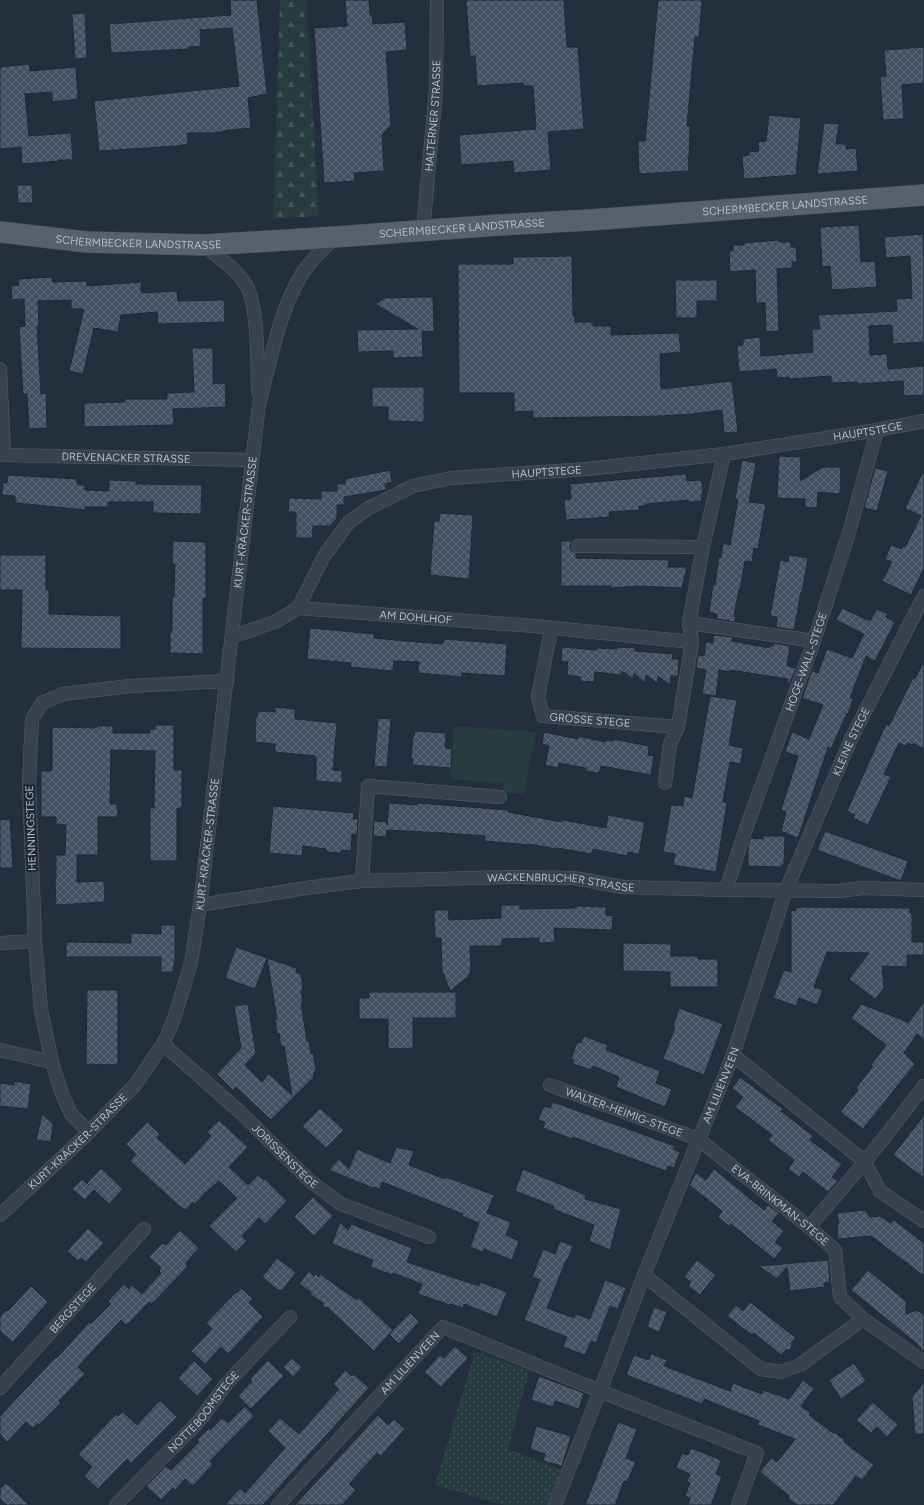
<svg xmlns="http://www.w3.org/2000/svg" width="924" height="1505" viewBox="0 0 924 1505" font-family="Figtree,sans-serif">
<defs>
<pattern id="grass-dots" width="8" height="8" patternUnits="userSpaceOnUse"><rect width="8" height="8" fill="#263c3f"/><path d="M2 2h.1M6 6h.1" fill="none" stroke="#435659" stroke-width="1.8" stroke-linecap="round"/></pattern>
<pattern id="forest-firs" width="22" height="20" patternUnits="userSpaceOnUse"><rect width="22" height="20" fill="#263c3f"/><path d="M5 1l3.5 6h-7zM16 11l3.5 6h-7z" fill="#435659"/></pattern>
<pattern id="building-cross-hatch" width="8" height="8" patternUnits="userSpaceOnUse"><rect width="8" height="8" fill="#455162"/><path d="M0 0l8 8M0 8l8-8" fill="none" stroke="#5d6877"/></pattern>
</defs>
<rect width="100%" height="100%" fill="#242f3e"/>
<path fill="url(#grass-dots)" d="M475,1351L529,1371L508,1449L563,1471L550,1505H504L435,1485Z"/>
<path fill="url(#forest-firs)" d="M280,0H306L319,216L273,219Z"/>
<path fill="#263c3f" d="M454,726L536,732L524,794L503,793V783L450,779Z"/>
<path fill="url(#building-cross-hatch)" stroke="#1f2835" d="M230,0H257L267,94L248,98L251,128L229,130L215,133H187L188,144L177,146L99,151L94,101L239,86L232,28L200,30L201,46L189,47V49L111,53L109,24L231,15Z
M345,0H369L370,15H372L373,24L405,22L407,50L386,52L391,125L382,135L384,171L354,173L355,181L324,183L314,28L347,26Z
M466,0H564L567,47H578L584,129L548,132L551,170L514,173L513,161L461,165L459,135L536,129L533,86H524L523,83L477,86L475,56H470Z
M658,0H702L699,37H695L687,126H690L689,157H688L689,171L639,174L638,141H645Z
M85,13L87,58L75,59L72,14Z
M924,47V83L902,85L904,119L883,120L880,77L886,76L884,50Z
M29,64L30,71L76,67L78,99L52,102V92L25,94L29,136L71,133L73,160H58L59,161L22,164L21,147L0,149V67Z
M769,115L801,118L796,175L744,179L742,156L749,155V152L759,151L758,142L766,141Z
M824,123L839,124L836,144H846V149L856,148L858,171L817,174Z
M17,185H32L33,203H18Z
M859,225L861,262L875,261L877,287L832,290L830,266L822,267L820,227Z
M923,234L924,257V342L893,344L892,325L869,326L870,355L887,354L888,369L924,366V395L904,396L903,381L858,384L857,382L831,383V376L789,379V377L777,378L776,369L739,372L737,346L743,345V339L760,337L761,356L813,352L812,329H820L818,315L897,311L896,299L912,298L910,256L886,258L884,237Z
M778,240L779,242H791V247H796L797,262H792V268L777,269L779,331L766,332L765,303H756L755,270L730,272L729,251H733V245H744V243Z
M572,256L573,316L575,317V322H593V326H611V335L679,333L681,352L660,354L661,389L732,381L738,432L724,433L722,410L692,414L661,416L533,418V411L514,412V393H459L458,264H513V257Z
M52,277L53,282L87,281V286L141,282V293L177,291L178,301L224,300L225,322L158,324L157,312L121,315L118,332L94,328L83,374L69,371L84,309H71V300L38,301L39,326H37L41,394L46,393L47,428L29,429L27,394H23L19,327L25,326L24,299L12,300L11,286L19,285L18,279Z
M675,280H717V301H697V318H676Z
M422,297H433L434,332L422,331L423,357L393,358V351L358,352L357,330L418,329L375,304L385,298Z
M192,348H213V384L225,383L226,407L173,409L174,425L84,427V403L125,402V399H167V393L194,392Z
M372,387H424V422L388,421V407H372Z
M779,456L801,457L800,481L823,467H841L840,494L818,492L817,508L805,507V499L777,498Z
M742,460L756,463L749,502L766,504L758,549L754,548L752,562L745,561L740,589H739L734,616L736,617L735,622L717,619V614L709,612L713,585H715L719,557L721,558L723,543L730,545L738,499H735Z
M875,468L888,471L877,511L864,508Z
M390,470L392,482L385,484L386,490L344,497V505H337V518L330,526H313L312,538H296V512H288L289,498L321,499V491H337V484H345V479Z
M924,470V568L911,595L882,581L892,562L885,559L891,545L902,549L903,546L905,547L921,516L905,508Z
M686,474L687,481L701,480L703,488L701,501L689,502L688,500L646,504V506H639L640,510L609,512L610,517L566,520L564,500L571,499L570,484Z
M8,475L77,479V485H85V490L109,491V480L136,481V484L202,485L201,514L153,513V502H108V507H85V510L17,503L15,502V496L2,495L3,483H7Z
M440,513L473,515L469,579L430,575L434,521H439Z
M173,541L206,542V598H203V654L170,653V631H172V597H174L175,564H172Z
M561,541H572L570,546L571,550L576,553V558L669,560L668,567H687L682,588L639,586L611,588V586H561Z
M0,555H46V590H49V614L121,616V649L21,648L22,590H0Z
M789,555L808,558L802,592H801L794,630L776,627L777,617L770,616L780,560L788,562Z
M842,608L870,621L877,609L888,614L886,617L895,622L875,661L866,656L850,698L853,699L848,714L847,713L831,749L828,747L798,838L781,831L786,812L781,810L798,756L785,752L792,732L809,739L823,705L802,698L812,671L818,673L827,649L852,658L864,634L836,620Z
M310,628L374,634V638L417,642L443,644L444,639L507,644L505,676L462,673V677L418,673L419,662L394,661L393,671L350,667L351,663L307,659Z
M714,635L733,637L732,641L769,648V646H773V643L790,646L787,666L796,668L790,683H787L788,679L730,670V672L719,670L716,696L702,694L706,670L696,668L698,655L704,656L706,642L713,643Z
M562,647L597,650V648L617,649V647L636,648L635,651L673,654L672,659H679L678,676H671L670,685L658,676L657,683L646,675L645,683L634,673L633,679L622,671L621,675L595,672L594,682L580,681L581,677L567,675L568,662L561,661Z
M924,661V749L913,743V745L908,743L906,746L899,743L884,774L891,777L868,825L853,818L855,815L847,811L886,724L889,726L913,678L915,679Z
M710,696L737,700L729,745L743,748L741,764L730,762L723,802L727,803L716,872L673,865L675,854L663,852L671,805L683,806L684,796L692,798Z
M275,707L295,709V719L337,723L333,770L342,771V783L316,781V756L275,752V744L255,742L256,717H257L258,711L275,712Z
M378,718L391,719L387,767L374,766Z
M155,725H174V770H182V808H177V861H150V808H154L155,751L111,750L110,804H117L118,817H98V855H77V882L104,881L105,902L56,905L55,879H56V855H65L66,825L56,824V817H41V771H52V727L97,728V726H113V733H150V729H155Z
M415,731L446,733L445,748L452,749L451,768L412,765L413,759H411L413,736H414Z
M544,732L578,739V736L605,742L606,740L613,741V739L649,746L648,755L654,756L651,775L601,766L599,773L585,771L586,768L559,763L558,768L545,765L549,746L542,744Z
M389,803L417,805V803L508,810V812L562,822L563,820L606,828L608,815L645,822L639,854L628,852L627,856L593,849L592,854L557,848V849L529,844V845L485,841V836L444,833L387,830L386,837L373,836L374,821L387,822V825Z
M273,806L354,813L353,819H358L357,835L352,834L351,851L342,850L340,853L327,852L326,849L303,846L302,856L269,853Z
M10,819L13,868H0V820Z
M825,831L908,861L901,881L817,850Z
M763,836H785L784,863L781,867L748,866V846L751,838L763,839Z
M501,905H520V909L575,908V906L606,907V915L613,916L612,930L554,928L555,942L539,943V938L502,939V946H470L471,969L468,977L450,991L442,970L441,938H435L434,910H448L449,920L501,918Z
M797,907L910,908V913H912V942H924V955H907V967L882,966L884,988L875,999L849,979L869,953L827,952L814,987L823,990L817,1005L799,998L796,1006L773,998L784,970L791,972V910L795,911Z
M161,925H175V958L173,972H161V957H66V942L131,943V933L161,934Z
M623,943L671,944V956H698V959H718V987H670V972L623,971Z
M236,947L267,958L255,989L225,978Z
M267,958L296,968L297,973L301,974L303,989L301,990L303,1003H301L305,1028L307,1041H309L311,1054L313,1053L316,1069L314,1072V1077L271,1120L236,1087L233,1090L217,1074L241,1048L234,1006L248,1004L256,1053L245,1065L262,1082L269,1074L292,1095L284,1046H281L279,1033L277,1034L275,1020L277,1019Z
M87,990H118V1065L86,1064Z
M369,992H456V1018H413V1048L388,1049V1019H359V998H369Z
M924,1002V1039L917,1034L904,1053L915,1064L863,1129L840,1112L858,1090L856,1088L873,1066L871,1065L886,1045L851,1018L861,1004L903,1020L908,1023Z
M679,1008L723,1024L704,1075L663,1059L675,1027L673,1026Z
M584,1036L608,1045L606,1050L660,1071L656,1083L672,1089L665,1107L616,1087L619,1077L593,1066L591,1070L573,1064L574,1060L571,1059L577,1042L581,1043Z
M740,1077L783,1109L781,1111L813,1136L810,1140L842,1164L832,1177L838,1181L828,1192L803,1172L799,1177L788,1169L794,1160L768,1140L772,1135L735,1107L743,1097L732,1088Z
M14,1081L31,1084L28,1109L0,1106V1083L14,1085Z
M553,1102L675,1146L673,1149L680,1152L674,1168L668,1166L666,1171L573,1137L572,1139L543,1128L545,1122L538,1120L544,1106L550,1108Z
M320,1108L344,1130L326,1148L302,1126Z
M42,1114L53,1124L51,1142L36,1140Z
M924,1115V1178L893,1155Z
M219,1120L248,1147L229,1167L248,1185L258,1175L264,1180L265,1179L287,1201L265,1224L259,1218L242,1236L247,1241L236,1252L209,1226L237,1198L219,1181L205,1193L195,1204L193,1202L186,1210L178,1205L130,1161L136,1154L126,1144L147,1122L160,1134L157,1138L185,1164L211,1136L207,1132Z
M396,1147L414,1151L409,1165L445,1179L446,1177L494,1195L487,1213L511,1222L506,1235L519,1241L512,1260L484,1249L483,1252L470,1247L479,1223L462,1216L463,1214L382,1182L380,1189L374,1187L373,1188L329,1170L339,1159L349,1169L357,1149L390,1163Z
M101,1168L123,1189L109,1204L94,1190L85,1200L72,1189L82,1179L89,1185L87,1183Z
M523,1169L586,1195L585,1199L621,1209L610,1250L589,1241L594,1225L553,1209L554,1206L515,1191Z
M714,1169L764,1210L768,1205L779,1213L772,1221L784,1231L775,1242L783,1248L774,1259L731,1224L729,1226L718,1217L722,1211L689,1185L696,1173L706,1180Z
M313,1197L333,1216L314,1236L294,1217Z
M865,1210L870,1217L880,1216L890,1223L894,1220L924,1243V1276L871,1236L838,1239L837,1225L839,1224L837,1213Z
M340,1222L348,1230L351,1224L412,1248L407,1262L479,1286L480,1282L507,1292L497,1317L464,1304L463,1308L451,1304L450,1305L418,1294L422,1284L393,1273V1275L370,1267L373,1260L332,1244Z
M88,1228L104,1243L86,1262L81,1258L78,1261L67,1251Z
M180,1230L199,1248L185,1264L188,1266L152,1304L149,1302L130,1322L126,1325L121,1320L78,1367L85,1374L59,1401L61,1403L39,1425L38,1423L33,1428L26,1422L7,1442L0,1434V1416L56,1357L57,1358L89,1322L91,1324L111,1304L108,1301L124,1284L129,1289L132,1285L142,1294L161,1273L159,1271L161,1268L149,1257L162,1243L166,1245Z
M560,1241L573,1246L568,1259L567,1258L547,1308L574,1318L576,1314L590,1319L605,1280L626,1288L618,1309L610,1306L596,1343L591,1341L585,1355L563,1347L567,1337L524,1320L540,1280L532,1277L543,1249L555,1254Z
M277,1258L296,1272L283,1290H278L262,1277Z
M697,1260L716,1275L700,1295L688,1286L691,1282L684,1277Z
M828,1260L830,1282L824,1283L825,1287L790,1291L787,1267L777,1279L759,1266Z
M868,1270L906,1301V1314L917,1310L924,1315V1352L916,1343L851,1290Z
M309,1271L314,1276L316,1274L319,1277L320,1274L357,1300L358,1297L393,1330L374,1351L327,1307L323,1308V1303L310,1294L311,1292L299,1284Z
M31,1286L48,1302L13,1342L0,1331V1317L6,1310L8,1311Z
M241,1288L253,1299L249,1303L263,1317L228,1354L221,1347L205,1364L191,1351L212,1329L206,1323L236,1292L237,1293Z
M750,1302L796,1338L791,1343L792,1349L786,1350L781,1355L754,1333L752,1335L727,1316L736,1305L743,1311Z
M654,1307L667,1312L659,1332L647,1327Z
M410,1313L419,1322L399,1344L389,1334Z
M455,1346L468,1358L441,1387L424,1372L440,1355L444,1358Z
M651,1354L667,1360L664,1366L730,1391L733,1383L762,1394L763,1390L789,1399L803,1380L814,1389L801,1406L811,1413L809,1415L833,1433L834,1432L845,1440L844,1442L874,1465L862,1480L856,1476L833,1505H797L788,1498L789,1496L760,1472L771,1458L777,1462L795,1439L758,1425L759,1421L704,1399L702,1404L626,1375L634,1355L649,1360Z
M292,1358L302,1367L293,1377L283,1367Z
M268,1360L284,1376L251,1409L238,1396L252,1381L250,1379Z
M194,1361L213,1379L197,1396L178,1378Z
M854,1363L866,1381L841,1399L829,1380Z
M345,1370L352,1376L354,1374L369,1388L263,1505H225L240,1488L245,1493L285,1448L268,1431L280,1418L299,1434L339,1389L333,1384Z
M539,1376L584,1393L579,1409L555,1401L553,1407L531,1400Z
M924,1382V1434H915L912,1397Z
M160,1400L177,1417L131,1463L127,1459L98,1489L84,1476L92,1467L78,1454L116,1414L118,1416L123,1412L137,1425Z
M873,1402L898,1425L887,1437L877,1427L871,1433L856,1420Z
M245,1406L254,1416L210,1461L213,1464L193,1486L185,1479L175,1490L173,1488L161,1500L146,1486L166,1466L171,1470L199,1442L197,1440L209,1428L210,1430L222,1418L228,1423Z
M378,1415L388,1425L394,1419L405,1429L381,1456L377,1453L349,1484L356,1490L342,1505H295Z
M618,1422L637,1429L626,1458L636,1462L627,1482L624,1481L615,1505H585Z
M536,1426L571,1436L562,1466L543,1461L545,1454L530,1449Z
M691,1448L721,1460L716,1474L722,1476L711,1505H688L690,1498L685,1496L690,1483L687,1482L690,1474L676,1468L682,1453L688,1455Z
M6,1483L17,1493L29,1505H7L0,1499V1489Z"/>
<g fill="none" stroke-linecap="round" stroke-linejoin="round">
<defs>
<g id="minor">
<path id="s1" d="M423,230L436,90L437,0"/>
<path d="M204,245C218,257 236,269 246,285C259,307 257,365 258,392"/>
<path d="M0,369L4,455"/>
<path id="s2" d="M0,455L252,460"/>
<path d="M578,546L703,547"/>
<path id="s3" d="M298,608L534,626L692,642"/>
<path d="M689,623L814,641"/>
<path id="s4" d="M551,629L538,697L543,716L678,727"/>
<path id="s5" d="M232,637L277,621L298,608L324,556L349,522L367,509L413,486L451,478L587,469L724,454L877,430L924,421"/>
<path d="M665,783L670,744L678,727L692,642L689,623L703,547L724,454"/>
<path d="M362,881L368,786L500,797"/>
<path id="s6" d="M726,890L743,837L814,641L848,536L877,430"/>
<path id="s7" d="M200,905L306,888L362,881L511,877L574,878L623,887L726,890L839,891L863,888L924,890"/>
<path d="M0,943L35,941"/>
<path id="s8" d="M163,1044L240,1112L310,1181L341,1204L429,1237"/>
<path d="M0,1050L52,1062"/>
<path d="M733,1055L865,1162L809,1227"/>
<path id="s9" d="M550,1085L698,1139L809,1227L835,1250L840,1297L863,1319L924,1362"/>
<path d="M924,1086L865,1162L880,1191L924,1221"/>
<path d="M89,1132L71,1114L61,1091L52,1062L41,1010L35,941L29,784L32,719L42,703L63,694L130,686L227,681"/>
<path id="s10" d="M0,1215L84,1137L135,1085L163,1044L174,1019L191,963L200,905L259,404C270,363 281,302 306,268C314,257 326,247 335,237"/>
<path d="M644,1275L761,1369L780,1372L800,1365L863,1319"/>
<path id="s11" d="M0,1388L144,1229"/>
<path id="s12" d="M116,1505L199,1421L227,1383L290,1317"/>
<path id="s13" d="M278,1505L443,1327L600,1391L644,1275L733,1055L786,890L852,737L924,596"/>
<path d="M555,1505L600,1391L757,1453L738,1505"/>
</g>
<g id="primary">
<path id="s14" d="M0,232L86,242L204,245L335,237L499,225L590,220L924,195"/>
</g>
</defs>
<use href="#minor" stroke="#565f6c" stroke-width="14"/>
<use href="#primary" stroke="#414a57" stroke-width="22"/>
<use href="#minor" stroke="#38414e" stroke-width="13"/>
<use href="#primary" stroke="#56606e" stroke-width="21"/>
</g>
<g text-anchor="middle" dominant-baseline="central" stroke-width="4" stroke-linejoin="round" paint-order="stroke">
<g font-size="11" fill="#b4bcc9" stroke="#1d2633">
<text stroke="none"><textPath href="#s1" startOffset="115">HALTERNER STRASSE</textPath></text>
<text stroke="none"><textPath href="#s14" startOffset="787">SCHERMBECKER LANDSTRASSE</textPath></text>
<text stroke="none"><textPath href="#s14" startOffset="463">SCHERMBECKER LANDSTRASSE</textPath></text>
<text stroke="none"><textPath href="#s14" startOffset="139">SCHERMBECKER LANDSTRASSE</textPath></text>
<text stroke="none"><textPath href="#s5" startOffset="705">HAUPTSTEGE</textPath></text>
<text stroke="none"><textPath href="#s2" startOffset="126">DREVENACKER STRASSE</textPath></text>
<text stroke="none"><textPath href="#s5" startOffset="381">HAUPTSTEGE</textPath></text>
<text stroke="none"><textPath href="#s10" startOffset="767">KURT-KRÄCKER-STRASSE</textPath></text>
<text stroke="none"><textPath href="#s3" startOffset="118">AM DOHLHOF</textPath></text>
<text stroke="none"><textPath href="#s6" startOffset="242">HOGE-WALL-STEGE</textPath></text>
<text stroke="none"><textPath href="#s4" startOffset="136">GROSSE STEGE</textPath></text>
<text stroke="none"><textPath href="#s13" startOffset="1109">KLEINE STEGE</textPath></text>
<text transform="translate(31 828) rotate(-92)">HENNINGSTEGE</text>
<text stroke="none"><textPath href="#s10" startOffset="443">KURT-KRÄCKER-STRASSE</textPath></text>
<text stroke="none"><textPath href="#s7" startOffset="363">WACKENBRUCHER STRASSE</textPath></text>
<text stroke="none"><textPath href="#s13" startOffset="741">AM LILIENVEEN</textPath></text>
<text stroke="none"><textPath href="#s9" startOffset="79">WALTER-HEIMIG-STEGE</textPath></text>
<text stroke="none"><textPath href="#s10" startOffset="107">KURT-KRÄCKER-STRASSE</textPath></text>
<text stroke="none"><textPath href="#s8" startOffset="166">JORISSENSTEGE</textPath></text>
<text stroke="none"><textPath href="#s9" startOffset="263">EVA-BRINKMAN-STEGE</textPath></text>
<text stroke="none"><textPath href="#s11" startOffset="108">BERGSTEGE</textPath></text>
<text stroke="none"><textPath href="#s13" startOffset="194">AM LILIENVEEN</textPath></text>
<text stroke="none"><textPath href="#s12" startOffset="128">NOTTEBOOMSTEGE</textPath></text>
</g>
</g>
</svg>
